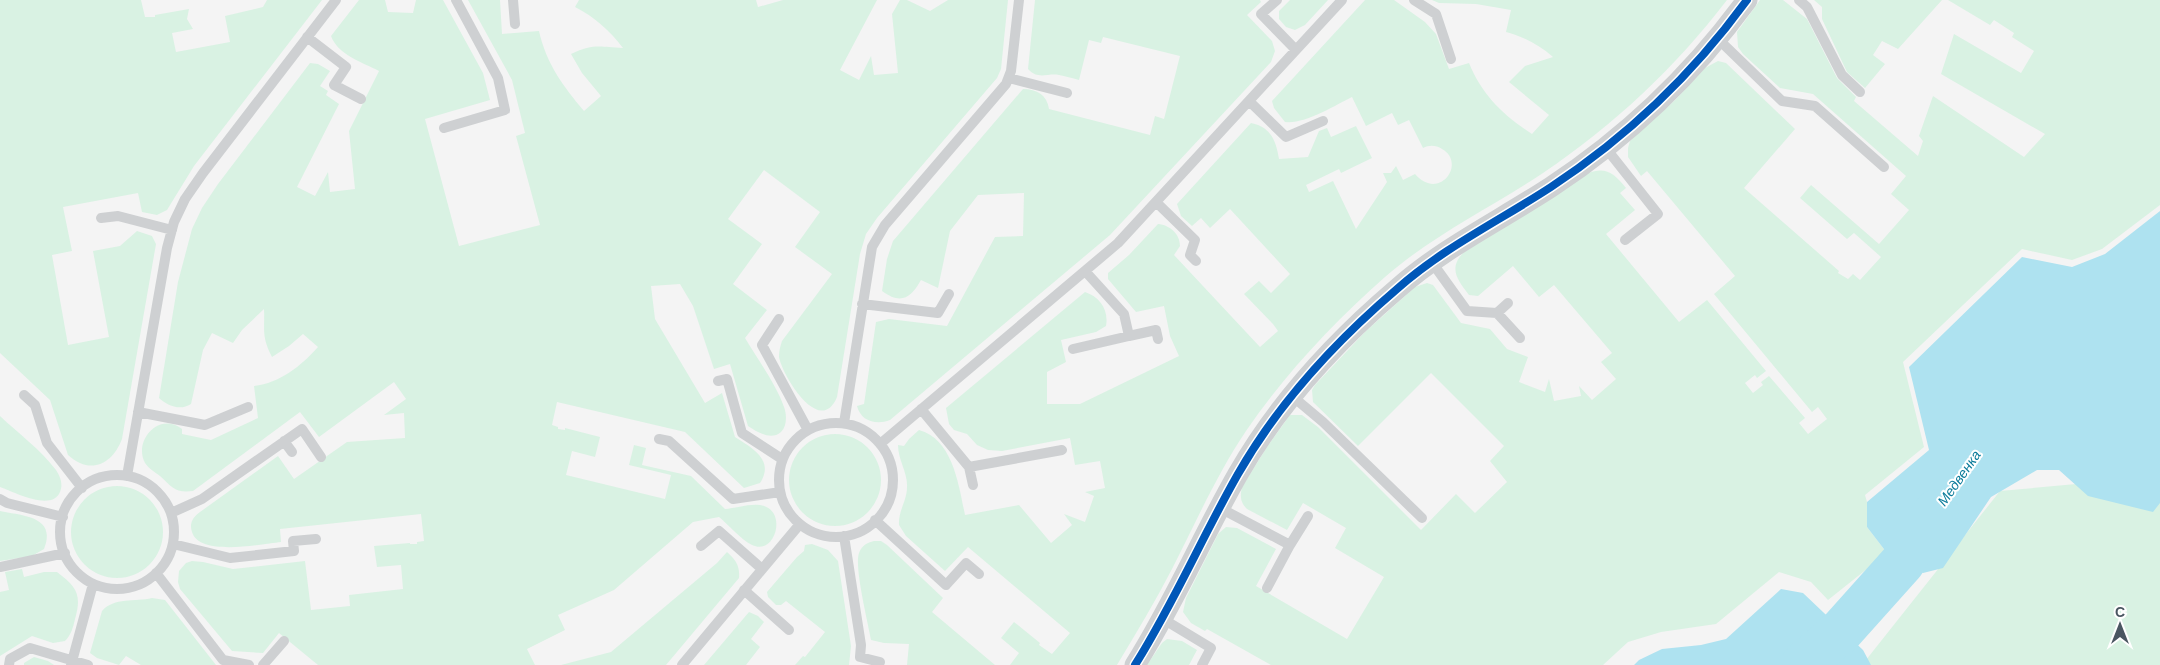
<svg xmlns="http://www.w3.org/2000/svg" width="2160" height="665" viewBox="0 0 2160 665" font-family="'DM Sans',sans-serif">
<rect width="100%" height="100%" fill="#f4f4f4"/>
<path fill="#d9f2e3" d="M0,0H141L145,17H155V15L189,9L187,19L193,29L172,33L176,52L230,42L225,16L263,7L267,0H322L194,166L167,210L157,215L142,212L138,193L63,207L72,251L52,255L68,345L109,337L93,251L120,246L137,231L152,236L156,244L122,439C112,465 90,475 68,455L50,400L0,353Z
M359,0H385L388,12L413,13L416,0H443L483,73L490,100L425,119L459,246L540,225L516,136L525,133L512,80L468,0H500L502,34L539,31C546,63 563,86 584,111L601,96L582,73L571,54C594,43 600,47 623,48C610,31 595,17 575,7L579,0H756L758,7L783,0H877L840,70L859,80L871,56L874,75L898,73L892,14L900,0H907L930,11L948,0H1008L1001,69L997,78L877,218L866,234L860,254L837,397C820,438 782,375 779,357C779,351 780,347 782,341L832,274L795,247L820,212L764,170L728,219L762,244L733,284L767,310L745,338C757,358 777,386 784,407C787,415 787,426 781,432C771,441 757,432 748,426L730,364L714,369L693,306L680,284L651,286L655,319L705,403L722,393L735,437C752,448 775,460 760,483L744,488L685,432L557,402L552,425L558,427V429L565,430V428L600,437L595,457L572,451L566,475L665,499L671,475L629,465L634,445L646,448L642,465L691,476L725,509C736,508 754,502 764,506C787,513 775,556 752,545C740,539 729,525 719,517L693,522L614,590L558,615L565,630L527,649L535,665H318L279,633L263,653L232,651L180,589L178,582L179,571L186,563L192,561L203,562L233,569L305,561L311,610L350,606L349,595L403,589L401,565L377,567L374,546L410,543V544H417V542L424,541L421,514L280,529L281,542C262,544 199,557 192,532C189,523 193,517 200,512L278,456L294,479L347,442L405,438L404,413L384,415L406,399L394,382L319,437L300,412L193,491C175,493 173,488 160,476C155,472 149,469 145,463C133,441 159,411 182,429V434L211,440L258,418L254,386C280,383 301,366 318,347L303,334L289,346L272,357C261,336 265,330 264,309L242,330L233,343L212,333L203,350L191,404C180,411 168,406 159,398L178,282L192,229L202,208L218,184L310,63L318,64L330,71L320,86L328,91L326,95L339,104L297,187L315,196L328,172L330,192L355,189L349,131L379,71C362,62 338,55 331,36Z
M1035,0H1260L1261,2L1247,15L1272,41L1275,51L1271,62L1110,235L890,420C877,425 861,422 857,406L864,404L876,322L889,319L947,326L995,237L1023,236L1024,193L978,195L950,231L938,288L921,280C911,298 901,305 882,291L887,259L893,241L1023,89C1037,89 1047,95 1049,109L1150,135L1155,116L1164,119L1180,56L1103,37L1101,43L1089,40L1079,80C1072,78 1065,76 1059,75C1047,73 1038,80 1028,69Z
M1290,0H1328L1305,25L1295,30L1286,27L1279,19V11Z
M1365,0H1394L1425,22L1436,34L1449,69L1469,63C1482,95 1503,115 1532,134L1549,115L1509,82L1525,66L1553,57C1538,44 1524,37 1506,32L1511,10L1476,4L1439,3L1432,0H1727C1675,68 1614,125 1543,173C1490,208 1433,235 1385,277C1334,322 1285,374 1246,431C1217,474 1196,522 1172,569C1155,602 1136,633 1117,665H1010L1019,653L1001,638L1014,622L1040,643L1039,645L1052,654L1070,633L968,547L945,571L906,536L899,525C898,511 907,501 907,487C908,473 898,460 898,445L904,446L909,439L919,430C953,439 959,486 965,515L1019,505L1051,543L1072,525L1064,514L1085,522L1094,496L1085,492L1105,488L1100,461L1075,465L1070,438L1002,451L988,450L977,445L967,434L954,430L949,424L946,408L1085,292C1100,297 1109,310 1106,326L1096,332L1061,340L1066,362L1047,372V404H1080L1179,356L1170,336L1164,306L1136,312L1108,279V273L1129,255L1158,224C1170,225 1180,234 1180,246L1174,255L1260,347L1278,331L1273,324L1244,294L1259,281L1271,293L1290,274L1230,209L1210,228L1201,218L1192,226L1181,216L1177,204L1251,123C1271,127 1276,141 1279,159L1308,157L1319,131L1327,128L1331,137L1356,126L1372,158L1341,173L1339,169L1306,185L1309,192L1333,181L1356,229L1387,182L1383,173H1391L1396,166L1403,180L1415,174C1439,202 1467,163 1442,149C1436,145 1429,145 1423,148L1409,120L1398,125L1392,113L1366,126L1352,97C1336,105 1303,125 1285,122L1274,108L1272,101Z
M1760,0H1783L1807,19L1837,78L1856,97L1854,101L1918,156L1923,141L1919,136L1933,96L2024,157L2045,134L1941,74L1954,34L2021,73L2034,51L2012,37L2014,33L1994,20L1990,25L1948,0H2160V205L2102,249L2072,260L2022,249L1903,362L1924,447L1865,495L1867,502V527L1887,553L1828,600L1811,582L1779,572L1716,624L1661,632L1628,642L1603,665H1271L1207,629L1205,631L1191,623L1183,612L1186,598L1218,534L1226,527L1237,528L1276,549L1256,586L1347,639L1384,577L1335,548L1346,528L1303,503L1287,530L1247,509C1240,502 1240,496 1242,487L1267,447L1290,415H1302L1318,427L1421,530L1456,494L1475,513L1507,482L1490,461L1504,446L1431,373L1358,446L1313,402L1312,390L1315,385L1365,332L1415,287L1427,283L1433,285L1461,323L1490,329L1507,349L1528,357L1519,382L1545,392L1549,379L1554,401L1581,396L1579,386L1592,400L1616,379L1601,362L1612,353L1554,285L1539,297L1513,266L1478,296L1469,295C1458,280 1448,269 1463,253L1588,173C1606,166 1615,174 1626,188L1620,193L1635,210L1606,234L1679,322L1707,300L1766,371L1757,378L1755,375L1745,383L1753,393L1763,385L1761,382L1769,376L1805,418L1799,423L1808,434L1827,419L1818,407L1812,412L1714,294L1735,276L1647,171L1641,176L1628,157V148L1630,141L1675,100L1705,68L1718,61L1726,63L1795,129L1744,188L1839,271L1838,273L1848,279L1853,274L1860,280L1881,257L1854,233L1847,239L1800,198L1811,185L1879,244L1909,210L1891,194L1906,176L1813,94L1780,88L1743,54L1738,47L1737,32Z
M1814,0H1942L1898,49L1882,41L1873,55L1885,64L1865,88L1847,72L1822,19V7Z
M0,416C18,433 41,450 56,470C61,477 63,485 60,492C52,512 14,492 0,487Z
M789 480a46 46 0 1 1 92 0a46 46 0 1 1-92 0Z
M2160,450V665H1862L2000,491L2142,478Z
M71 532a46 46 0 1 1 92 0a46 46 0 1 1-92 0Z
M0,511C23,516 57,516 44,549L32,556L0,561Z
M874,541H881L887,545L943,598L932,612L995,665H907L909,644L884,643L871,640C868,622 854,567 859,553C862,545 867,543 874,541Z
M812,544L828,550L838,561L851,646L849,665H795L803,656L805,657L825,632L786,601L781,605H776L768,597L767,592L797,557L804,551L805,545Z
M727,552C736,560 740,566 739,578L666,665H561L611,652L717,563Z
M22,569L24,577L44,572H57C77,587 82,595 75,619C73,628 71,635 65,641L53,643L32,636L0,656V592L9,590L5,572Z
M152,598L165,600L216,665H141L126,656L119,665L97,658L90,653L102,611C114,597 135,602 152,598Z
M749,612L758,616L764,622L751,639L760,647L746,665H704Z
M1167,639L1182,641L1197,650L1189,665H1147L1162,643Z
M34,657L48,661L54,665H24V663Z"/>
<path fill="#aee2f0" d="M2160,211V503L2153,512L2088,496L2059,470H2037L1991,497L1943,568L1923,573L1902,563L1887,553L1867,527V502L1929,450L1909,367L2022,257L2072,267L2105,254Z
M1781,589L1803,593L1863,650L1871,665H1634L1639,660L1662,649L1701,645L1726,639Z"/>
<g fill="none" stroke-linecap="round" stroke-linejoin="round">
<path stroke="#aee2f0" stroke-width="45" d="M1803,665L1842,630L1902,563L1936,512"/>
<path stroke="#ced0d2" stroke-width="10" d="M513,0L515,24
M1277,0L1261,14L1296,50
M1414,0L1436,14L1451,59
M1799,0L1807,7L1842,75L1860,92
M307,37L346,67L334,85L361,99
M1718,39L1782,101L1815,106L1884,167
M1009,78L1067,93
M1249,101L1286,137L1323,121
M444,128L505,110L498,78L456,0
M1605,147L1658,214L1625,240
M1156,202L1195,240L1190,255L1196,261
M101,218L118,216L172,230
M1431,261L1467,311L1497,313L1520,338
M862,304L938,313L949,294
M1497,313L1508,303
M779,319L762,345L808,430
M1129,336L1156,330L1158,339
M1073,349L1129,336L1124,314L1085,271
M718,381L727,379L742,433L782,459
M24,395L35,405L47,443L82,488
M1292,396L1323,422L1422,518
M921,409L969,467L1062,450
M138,412L205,425L248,407
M844,423L872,247L885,225L1006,84L1011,71L1019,0
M779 480a57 57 0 1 1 114 0a57 57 0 1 1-114 0Z
M659,439L669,441L733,499L780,492
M284,441L292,452
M880,444L1118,243L1342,0
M969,467L973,485
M60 532a57 57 0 1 1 114 0a57 57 0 1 1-114 0Z
M127,476L167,248L174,222L185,199L203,173L336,0
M0,499L7,503L63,517
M1220,508L1290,545
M171,513L202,499L302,429L321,457
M875,520L946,585L966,563L979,574
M844,536L861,645L860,657L880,662
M173,544L230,558L294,551L293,541L316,539
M701,546L719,531L762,569
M0,567L65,553
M156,573L223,660L249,665
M1267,588L1290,545L1308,516
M744,590L789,630
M1163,619L1211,648L1202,665
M9,665L10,659L30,648L88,665
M71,665L93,584
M263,665L284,641
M682,665L800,524"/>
<path stroke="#ced0d2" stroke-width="21" d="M1135,665C1174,603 1202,537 1238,474C1278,404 1336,341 1397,289C1443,248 1499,221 1551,187C1627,137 1693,74 1747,0"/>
<defs>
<path id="cycleway" d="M1135,665C1174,603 1202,537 1238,474C1278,404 1336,341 1397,289C1443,248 1499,221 1551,187C1627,137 1693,74 1747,0"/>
</defs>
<use href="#cycleway" stroke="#fff" stroke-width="11"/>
<use href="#cycleway" stroke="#0057b8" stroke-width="8"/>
</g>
<g text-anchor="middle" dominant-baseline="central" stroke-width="4" stroke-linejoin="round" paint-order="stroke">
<g font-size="14" font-style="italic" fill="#0c7c9b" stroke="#fff">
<text transform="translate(1959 478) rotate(-55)">Медвенка</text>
</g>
</g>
<g transform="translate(2120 625)" stroke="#ffffff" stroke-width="4" paint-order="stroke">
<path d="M0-4L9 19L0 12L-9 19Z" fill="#4a5661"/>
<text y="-8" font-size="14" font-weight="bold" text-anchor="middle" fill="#4a5661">С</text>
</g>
</svg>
